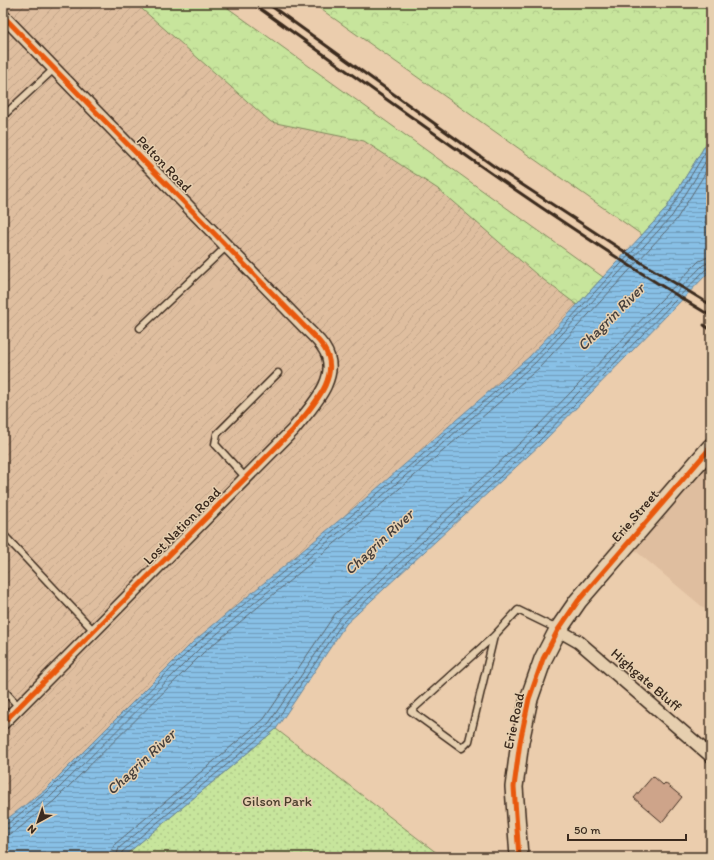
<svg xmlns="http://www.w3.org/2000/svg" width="714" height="860" viewBox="0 0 714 860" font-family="Itim,sans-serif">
<defs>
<pattern id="industrial-furrows" width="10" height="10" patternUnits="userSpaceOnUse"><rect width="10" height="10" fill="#dfbe9f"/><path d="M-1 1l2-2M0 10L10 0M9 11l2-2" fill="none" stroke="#c0a388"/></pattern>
<pattern id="forest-crowns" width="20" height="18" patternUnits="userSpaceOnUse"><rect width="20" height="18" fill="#c7e59c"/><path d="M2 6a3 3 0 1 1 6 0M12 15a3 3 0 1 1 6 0" fill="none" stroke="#acc586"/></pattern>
<pattern id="park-dots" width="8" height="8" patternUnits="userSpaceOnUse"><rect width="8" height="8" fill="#c7e59c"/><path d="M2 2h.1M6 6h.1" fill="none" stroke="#acc586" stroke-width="1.8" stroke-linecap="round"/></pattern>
<pattern id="water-rules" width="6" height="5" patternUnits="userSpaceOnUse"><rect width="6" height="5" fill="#88c0e6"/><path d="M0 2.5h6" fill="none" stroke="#709cba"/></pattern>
</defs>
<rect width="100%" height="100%" fill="#ebcdad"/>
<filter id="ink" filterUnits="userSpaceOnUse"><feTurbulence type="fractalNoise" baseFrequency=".025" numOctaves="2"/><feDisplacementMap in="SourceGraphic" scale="8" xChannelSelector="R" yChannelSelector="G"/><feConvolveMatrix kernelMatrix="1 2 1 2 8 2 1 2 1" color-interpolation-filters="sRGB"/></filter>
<g filter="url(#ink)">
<path fill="#dfbe9f" d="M711,455V614L631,547Z"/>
<path fill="url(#industrial-furrows)" d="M3,3H221L603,277L529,357L360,503L194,641L45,790L3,822Z"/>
<path fill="url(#forest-crowns)" stroke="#81885d" d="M135,3H221L603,277L577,305L536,274L438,189L364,141L271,122Z
M312,3H711V136L665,210L642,235Z"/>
<path fill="url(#park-dots)" stroke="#81885d" d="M276,729L442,857H123Z"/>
<path fill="url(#water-rules)" stroke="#698496" d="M711,136V270L542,443L346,624L276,729L123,857H3V822L45,790L194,641L360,503L529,357L665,210Z"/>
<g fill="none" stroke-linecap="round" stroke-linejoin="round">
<path stroke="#5a666e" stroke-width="1" d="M3,825L7,824L47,792L196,644L363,506L532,360L668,213L711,143
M3,830L10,828L51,796L200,648L366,510L535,363L672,216L711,153
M3,836L13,833L54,801L204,652L370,514L539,368L676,220L711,164
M110,857L111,851L115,844L264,719L335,614L532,432L699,261L711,256
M116,857L119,848L269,723L340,618L536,436L703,265L711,262
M121,857L122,852L272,727L343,622L540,440L706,269L711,267"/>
</g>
<path fill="#cea48a" stroke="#3b2a1e" d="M653,776L663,785L665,783L682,797L662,822L634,798Z"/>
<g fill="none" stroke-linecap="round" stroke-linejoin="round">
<defs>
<path id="lane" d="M3,116L54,69
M140,328L227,246
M246,478L215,444L217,434L278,373
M3,534L94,631
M494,636L469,741L462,748L411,711L494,636L518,610L557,629
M3,689L19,707"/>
<path id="street" d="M3,16L307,329C313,335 320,341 324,348C343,377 310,408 293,430L3,723
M558,630L579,642L711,756"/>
<path id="secondary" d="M519,857L514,787L520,742L529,699L543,659L558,630L578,601L711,447"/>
</defs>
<use href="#lane" stroke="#3b2a1e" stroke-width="9"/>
<use href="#street" stroke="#3b2a1e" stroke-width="15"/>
<use href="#secondary" stroke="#3b2a1e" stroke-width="20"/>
<use href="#lane" stroke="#e6cfaf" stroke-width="6"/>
<use href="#street" stroke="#e6cfaf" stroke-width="12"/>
<use href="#secondary" stroke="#e6cfaf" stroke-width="17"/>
<path stroke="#3b2a1e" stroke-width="3" d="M252,3C403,111 552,221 711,316
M267,3L495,167L642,263L711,305
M704,325L711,330"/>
<defs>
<path id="cycleway" d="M3,16L307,329C313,335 320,341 324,348C343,377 310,408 293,430L3,723
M519,857L514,787L520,742L529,699L543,659L558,630L578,601L711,447"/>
</defs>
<use href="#cycleway" stroke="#e6cfaf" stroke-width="8"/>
<use href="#cycleway" stroke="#e8590c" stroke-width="5"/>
</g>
</g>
<g text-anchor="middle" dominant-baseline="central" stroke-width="3" stroke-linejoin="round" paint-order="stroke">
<g font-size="14" fill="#3b2a1e" stroke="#e6cfaf">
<text transform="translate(164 164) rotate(46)">Pelton Road</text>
<text transform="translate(635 516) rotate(-49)">Erie Street</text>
<text transform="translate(182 526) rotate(-45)">Lost Nation Road</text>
<text transform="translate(646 680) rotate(41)">Highgate Bluff</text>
<text transform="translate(514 721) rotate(-78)">Erie Road</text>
</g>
<g font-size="14" fill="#493d2b" stroke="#e6cfaf">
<text x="277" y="801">Gilson Park</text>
</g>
<g font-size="15" font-style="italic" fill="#47403c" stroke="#e6cfaf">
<text transform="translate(611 317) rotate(-45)">Chagrin River</text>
<text transform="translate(379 542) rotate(-43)">Chagrin River</text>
<text transform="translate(141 762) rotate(-43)">Chagrin River</text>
</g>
</g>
<rect width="714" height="860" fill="none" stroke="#e6cfaf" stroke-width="16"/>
<rect x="8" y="8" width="698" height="844" fill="none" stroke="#3b2a1e" stroke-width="1.5" filter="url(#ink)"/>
<g transform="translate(38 822) rotate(220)" stroke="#e6cfaf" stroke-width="3" paint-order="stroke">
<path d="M0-3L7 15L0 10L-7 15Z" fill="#3b2a1e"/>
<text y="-6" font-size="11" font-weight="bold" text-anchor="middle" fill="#3b2a1e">N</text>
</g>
<path d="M568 834v6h118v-6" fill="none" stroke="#3b2a1e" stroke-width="2"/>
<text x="574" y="834" font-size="12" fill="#3b2a1e" stroke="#e6cfaf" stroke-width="3" paint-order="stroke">50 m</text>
</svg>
